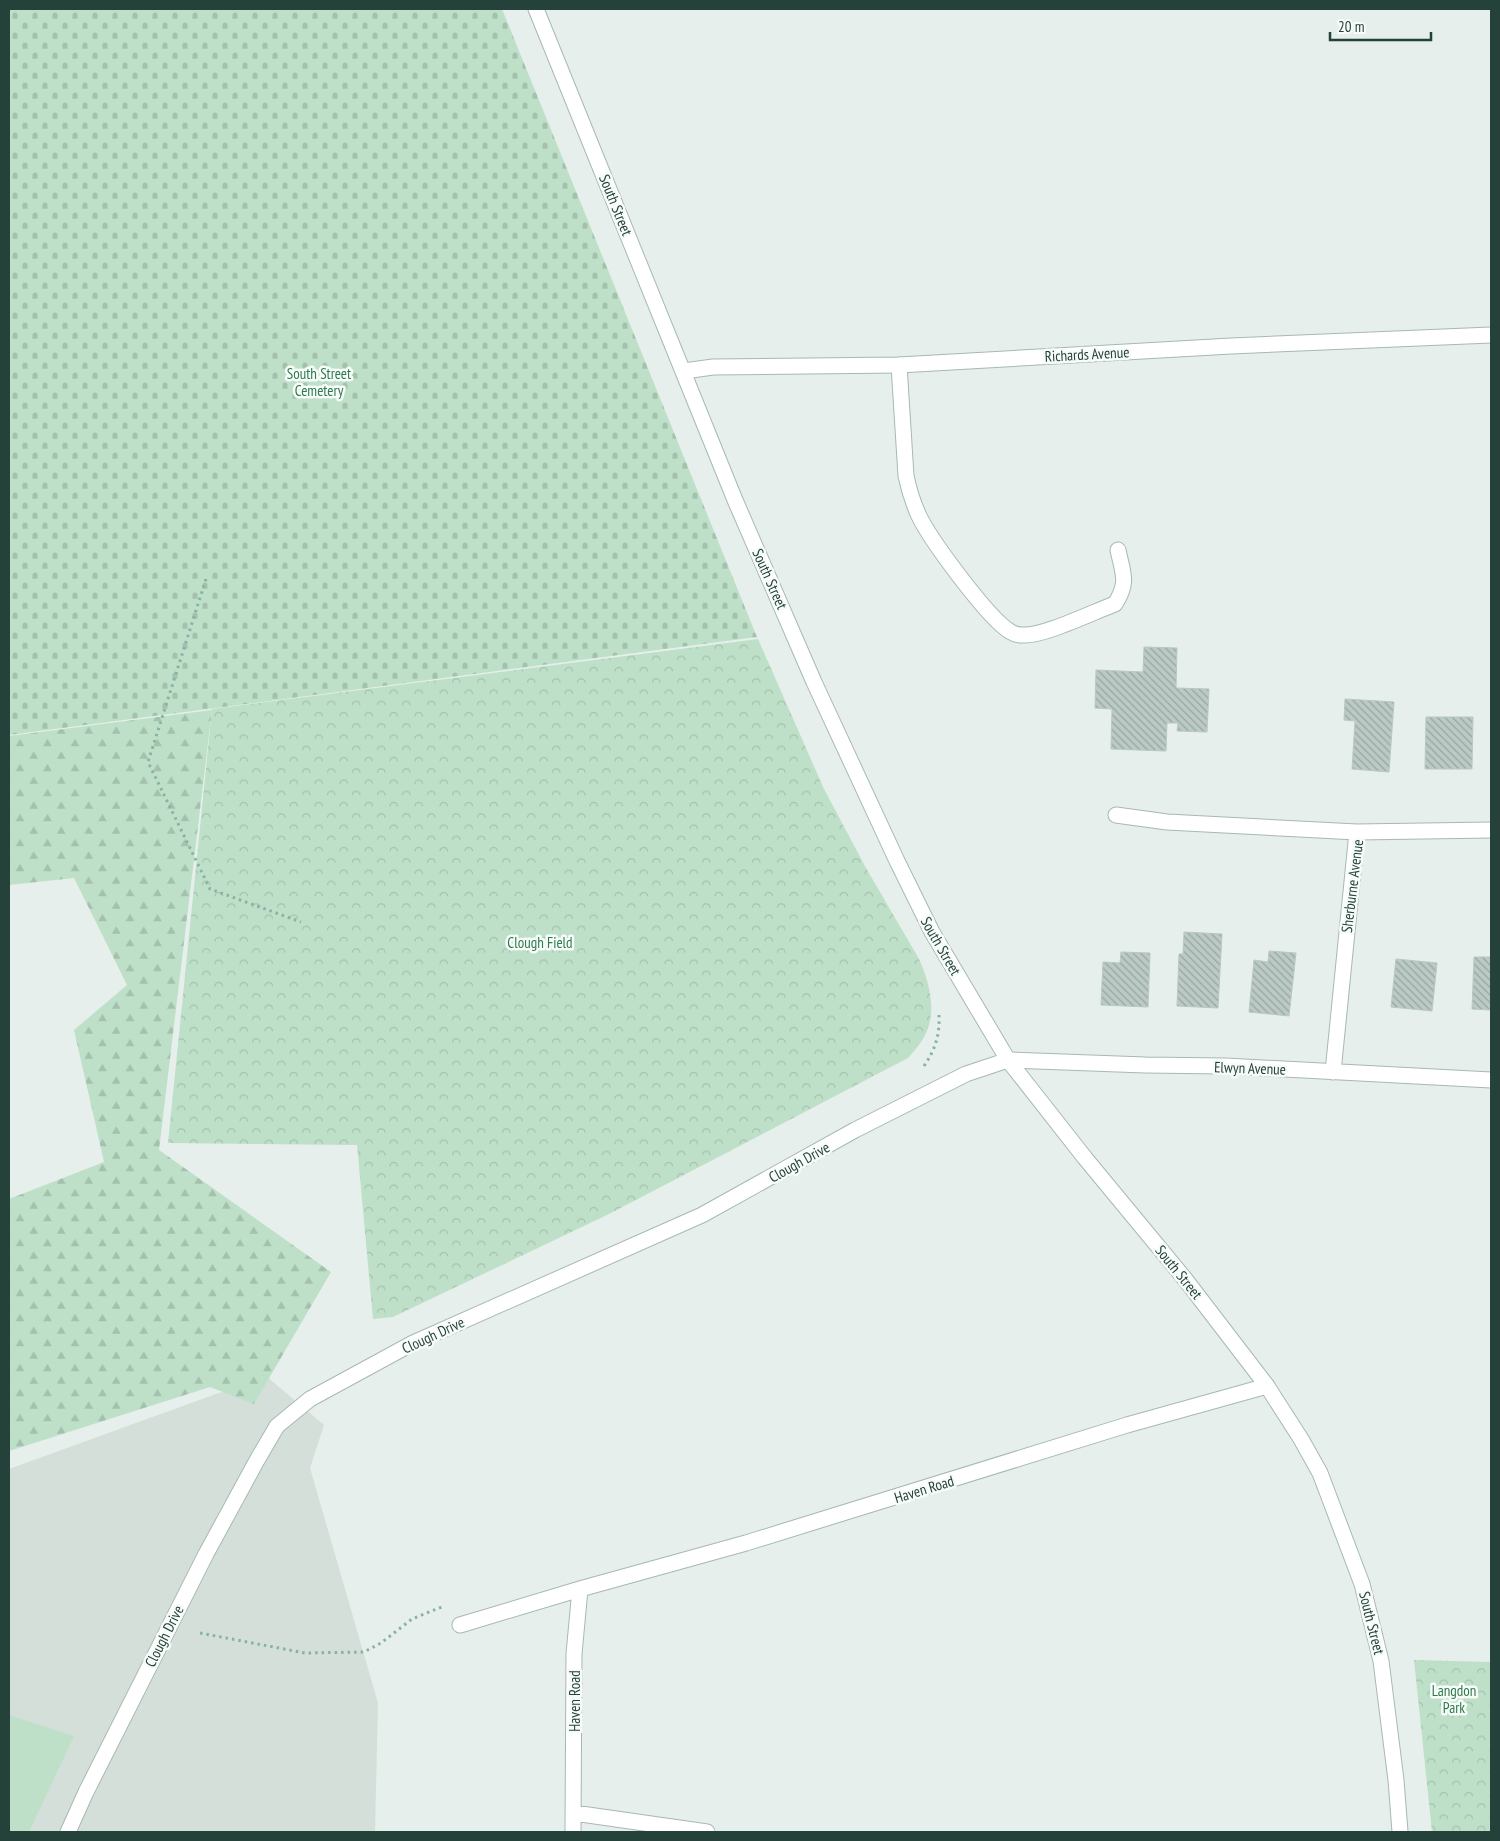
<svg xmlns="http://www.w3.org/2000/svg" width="1500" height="1841" viewBox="0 0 1500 1841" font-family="'PT Sans Narrow',sans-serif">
<defs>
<pattern id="forest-firs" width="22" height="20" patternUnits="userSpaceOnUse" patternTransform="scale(1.25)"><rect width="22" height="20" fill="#bfe0c8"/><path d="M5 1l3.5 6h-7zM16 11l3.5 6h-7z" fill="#a4c1ad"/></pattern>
<pattern id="cemetery-stones" width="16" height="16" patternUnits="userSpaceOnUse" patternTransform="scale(1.25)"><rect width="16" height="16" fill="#bfe0c8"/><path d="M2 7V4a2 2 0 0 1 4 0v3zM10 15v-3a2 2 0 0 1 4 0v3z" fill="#a4c1ad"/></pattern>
<pattern id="park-crowns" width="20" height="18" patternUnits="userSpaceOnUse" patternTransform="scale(1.25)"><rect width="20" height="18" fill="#bfe0c8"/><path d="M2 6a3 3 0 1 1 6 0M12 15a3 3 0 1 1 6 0" fill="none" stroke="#a4c1ad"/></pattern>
<pattern id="building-back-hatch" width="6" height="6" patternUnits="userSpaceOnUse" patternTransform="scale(1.25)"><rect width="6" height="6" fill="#bbcac4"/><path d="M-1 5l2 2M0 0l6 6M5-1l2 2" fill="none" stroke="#98a6a0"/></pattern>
</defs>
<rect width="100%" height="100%" fill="#e6efeb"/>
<path fill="#d4dfda" d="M266,1376L324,1425L310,1468L378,1703L375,1832H9V1469Z"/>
<path fill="#bfe0c8" d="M9,1715L74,1736L29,1832H9Z"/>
<path fill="url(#forest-firs)" d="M212,710L159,1150L331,1272L254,1404L210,1387L9,1451V1199L104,1162L74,1030L127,985L74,878L9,885V736Z"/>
<path fill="url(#cemetery-stones)" d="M9,9H502L757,637L9,735Z"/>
<path fill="url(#park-crowns)" d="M758,639L824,789L866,868L919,959C930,983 938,1015 923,1039C919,1046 913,1052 908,1058L609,1214L393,1317L373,1319L357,1145L168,1143L212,709Z
M1414,1660L1491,1662V1832H1432Z"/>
<path fill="url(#building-back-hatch)" stroke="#b8c9c2" d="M1144,647L1177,648L1176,688L1209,689L1207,732L1177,731L1178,723H1167L1166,751L1111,749L1112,709L1095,708L1096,670L1143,672Z
M1345,699L1394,702L1389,772L1352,769L1355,721L1344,720Z
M1426,717H1473L1472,769H1425Z
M1184,932L1222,934L1218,1008L1177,1006L1179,954H1183Z
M1269,951L1296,953L1289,1016L1249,1012L1254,960L1268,962Z
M1121,952L1150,953L1148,1007L1101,1005L1103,962L1120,963Z
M1474,957H1491V1010L1472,1009Z
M1396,959L1437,963L1432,1011L1391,1007Z"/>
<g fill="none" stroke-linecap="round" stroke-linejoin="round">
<defs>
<path id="service" d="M899,365L906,476C909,490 913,503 919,516C930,539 989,620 1011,632C1014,634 1018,635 1022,635C1042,637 1093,612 1115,604C1129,582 1123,574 1118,550"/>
<path id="minor" d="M684,371L713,367L899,365L1231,346L1491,335
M1116,815L1167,822L1357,832
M1333,1072L1357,832L1491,830
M460,1625L580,1589L746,1543L1127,1425L1267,1386
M574,1813L707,1832
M68,1832L86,1792L206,1554L256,1462L277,1426L310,1399L413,1343L702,1215L855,1130L966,1074L1008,1060L1145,1065L1226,1066L1491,1080
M573,1832L574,1654L580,1589"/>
<path id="tertiary" d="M536,9L735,500L814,682L897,861L932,932L1008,1060L1085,1158L1185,1279L1267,1386L1301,1439L1320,1473L1362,1584L1381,1661L1396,1780L1400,1832"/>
</defs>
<use href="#service" stroke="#a8b8b2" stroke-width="17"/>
<use href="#minor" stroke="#a8b8b2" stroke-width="17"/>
<use href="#tertiary" stroke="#a8b8b2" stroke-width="17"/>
<path stroke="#86b3a5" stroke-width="3" stroke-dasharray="2.5 4" stroke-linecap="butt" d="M206,579L148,762L210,889L301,922
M924,1066C935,1050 940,1035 939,1015
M200,1633L305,1653L364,1652L381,1643L412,1619L444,1606"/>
<use href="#service" stroke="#fff" stroke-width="15"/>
<use href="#minor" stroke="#fff" stroke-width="15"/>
<use href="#tertiary" stroke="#fff" stroke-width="15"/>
</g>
<g text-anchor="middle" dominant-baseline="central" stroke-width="5" stroke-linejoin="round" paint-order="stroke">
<g font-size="15" fill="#24423a" stroke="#f7fbf9">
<text transform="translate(616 205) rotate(68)">South Street</text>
<text transform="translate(1087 354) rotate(-3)">Richards Avenue</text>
<text transform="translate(770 579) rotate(66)">South Street</text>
<text transform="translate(1352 886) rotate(-83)">Sherburne Avenue</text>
<text transform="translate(941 946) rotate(60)">South Street</text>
<text transform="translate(1250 1068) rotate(2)">Elwyn Avenue</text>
<text transform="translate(799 1162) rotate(-29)">Clough Drive</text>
<text transform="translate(1179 1272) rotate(51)">South Street</text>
<text transform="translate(433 1335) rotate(-25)">Clough Drive</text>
<text transform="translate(924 1489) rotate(-17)">Haven Road</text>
<text transform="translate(1372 1623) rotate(76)">South Street</text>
<text transform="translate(164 1636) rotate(-63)">Clough Drive</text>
<text transform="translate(574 1701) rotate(-90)">Haven Road</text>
</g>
<g font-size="15" fill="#2d7a4b" stroke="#f7fbf9">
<text x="319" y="373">South Street<tspan x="319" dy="17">Cemetery</tspan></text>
<text x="540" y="942">Clough Field</text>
<text x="1454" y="1690">Langdon<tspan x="1454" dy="17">Park</tspan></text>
</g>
</g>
<rect width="1500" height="1841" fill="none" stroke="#24423a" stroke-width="20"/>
<path d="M1330 32v8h101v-8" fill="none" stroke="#24423a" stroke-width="2.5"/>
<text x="1338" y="32" font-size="15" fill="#24423a" stroke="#f7fbf9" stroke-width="4" paint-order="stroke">20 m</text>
</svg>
